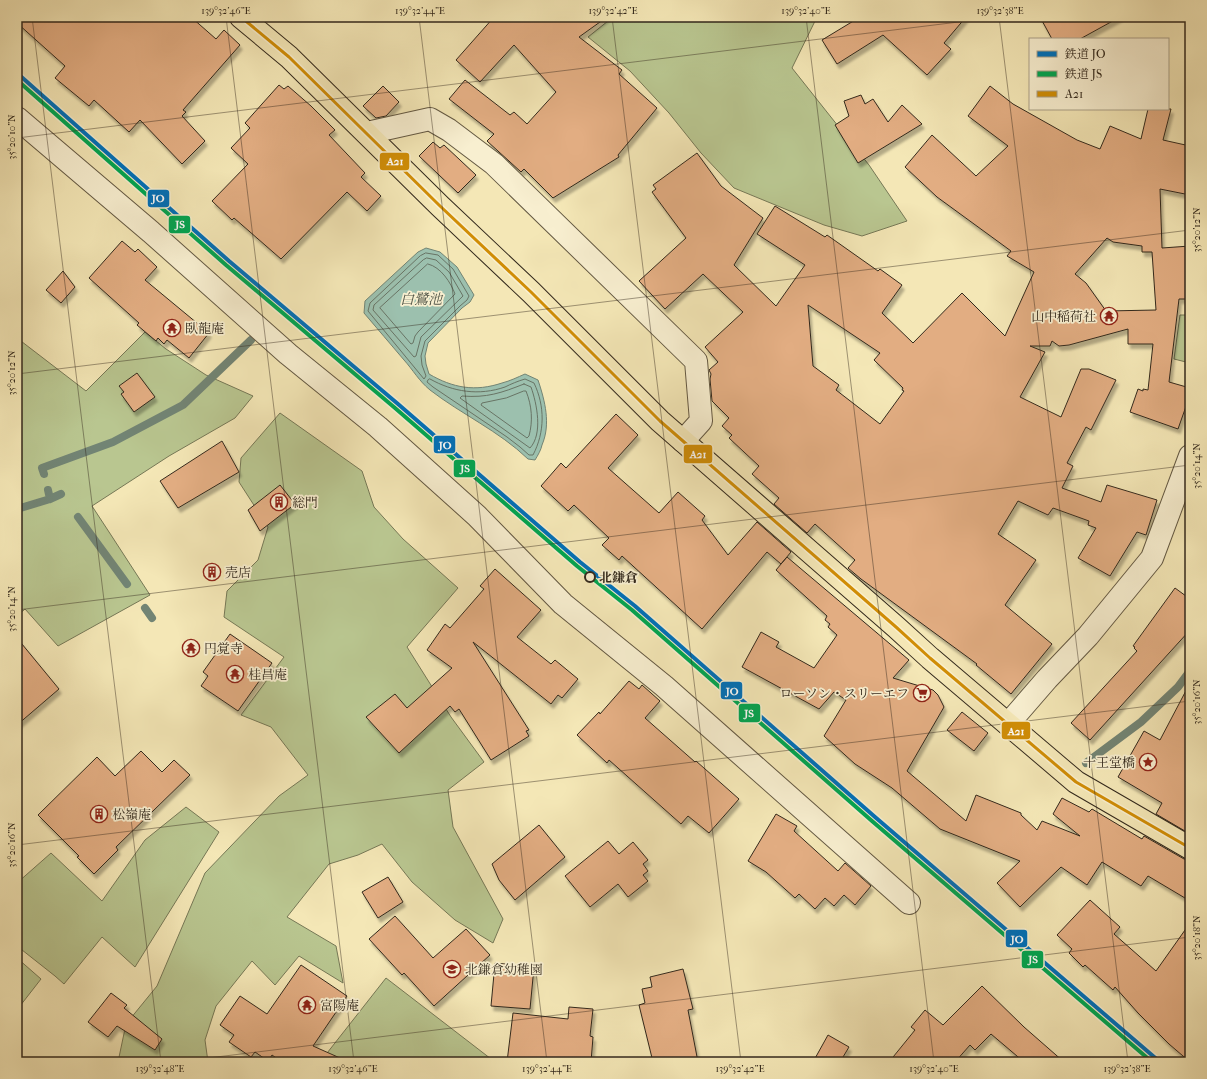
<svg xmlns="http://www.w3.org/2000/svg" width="1207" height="1079" viewBox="0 0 1207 1079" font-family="'IM FELL French Canon','Noto Serif JP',serif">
<defs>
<filter id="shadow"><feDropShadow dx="2.5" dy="4.5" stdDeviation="1" flood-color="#0004"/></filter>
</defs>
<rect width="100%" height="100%" fill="#f4e7b6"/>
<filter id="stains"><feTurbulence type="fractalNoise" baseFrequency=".005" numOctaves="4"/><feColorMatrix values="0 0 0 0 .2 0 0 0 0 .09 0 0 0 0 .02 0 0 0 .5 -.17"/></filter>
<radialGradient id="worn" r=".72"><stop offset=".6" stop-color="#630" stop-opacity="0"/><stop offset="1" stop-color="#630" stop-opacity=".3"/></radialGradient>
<path fill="#b9c690" stroke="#767856" d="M613,17H817L792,68L869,165L907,221L862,236L824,225L734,188L701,153L669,113L630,71L588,37Z
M1180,315H1190V363L1174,359Z
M145,332L166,349L206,375L253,396L235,418L169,456L92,506L111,535L150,595L58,646L25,609L17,616V338L86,391Z
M280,413L362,471L374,507L403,539L458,588L407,647L451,717L484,762L448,790L453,827L503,919L493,943L455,920L412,882L382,844L358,855L329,864L287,917L336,946L343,983L299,956L275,985L252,961L216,1006L205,1040L208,1062H118L126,1024L157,986L205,873L279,796L308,775L271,727L241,715L284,657L224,617L227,591L258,560L268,527L239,482L241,458Z
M186,807L219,832L135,967L102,937L64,984L55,976L17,946V918L19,916L17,913V883L51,853L102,901L145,840Z
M17,958L41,979L20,1006L17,1003Z
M386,978L495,1062H320Z"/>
<path fill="#9cc0ae" stroke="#728474" d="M426,248L440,252L457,267L474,295L470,302L462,308L428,343L425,356L426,364L429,374C453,388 475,392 502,383C510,381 518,377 525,374L538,380C545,401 551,424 542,445C541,450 538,455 535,460L528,459C499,431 461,414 430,390C419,381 413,370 404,360C391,344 377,329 364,313L365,301L418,252Z"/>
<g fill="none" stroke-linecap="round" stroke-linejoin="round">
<path stroke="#687465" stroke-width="1" d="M426,253L438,255L453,269L469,296L467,300L460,306L425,341L421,356L422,365L426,376L424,379L368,311L370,303L420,256Z
M427,258L436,260L449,272L463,296L421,337L416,356L414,357L373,310L374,305L423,260Z
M428,264C441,267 451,283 455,294L418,332L415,336L413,343L411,344L380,308Z
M430,379C453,392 479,396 505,387C511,384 518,381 525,379L534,383C545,406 545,432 533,455H529L520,447L507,437L433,387L427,382L428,380Z
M524,384L531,387C537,404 543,434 530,448L460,398L462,396C487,398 501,393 524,384Z
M524,391H526C532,406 533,421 529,436L527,438L481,405L482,403L506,398Z"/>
<path stroke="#728474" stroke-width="8" d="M44,474L42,468L113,442L183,405L251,340
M50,499L61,494
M17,509L50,499L48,490
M78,517L127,584
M145,608L152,618
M1086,763L1141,722L1178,687L1190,671"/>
</g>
<path fill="#e2ad82" stroke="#33291c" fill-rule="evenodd" filter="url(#shadow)" d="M17,17H191L216,39L224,30L240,45L183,110L186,112L182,116L205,141L182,164L140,120L129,132L94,100L89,106L55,78L65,66L17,23Z
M494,17H607L579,37L622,70L619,74L657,108L618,155L619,157L553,198L524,169L521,172L487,141L494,134L449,99L465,80L510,115L514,112L527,124L556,92L514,45L480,82L456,60Z
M860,17H966L944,43L951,49L927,75L883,35L837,64L822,40Z
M1040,17H1120L1080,39H1052Z
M279,85L284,89L288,86L311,106L335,130L329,135L365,173L361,177L381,196L367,211L347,192L281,259L234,218L232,220L212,201L248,164L231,148L250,128L245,123Z
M383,86L399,102L386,116L376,118L363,106Z
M990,86L1013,104L1077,140L1100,149L1110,126L1141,139L1148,109H1171L1163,140L1190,146V195L1160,189L1162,248L1190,246V299H1179L1169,382L1190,388V395L1178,429L1130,412L1138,389L1143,391V389L1148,390L1153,344H1128V329L1069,345L1059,346L1052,341L1050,346H1030L1045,352L1020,397L1061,417L1081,369H1089L1116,380L1091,430L1086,427L1067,463L1073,466L1062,488L1101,502L1107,485L1157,500L1146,535L1137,532L1110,576L1078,558L1096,528L1088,525L1089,521L1053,508L1048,515L1018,501L998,534L1036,560L1005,605L1052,644L1011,694L976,665L977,664L861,579L848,568L855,560L815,524L807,533L774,504L779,498L752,474L759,466L729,438L732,435L722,426L729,418L712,401L710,379L711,374L709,370L718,362L705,347L743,312L703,274L665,309L639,281L686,238L652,192L656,189L653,185L697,153L721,186L763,218L734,265L776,306L805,265L757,234L775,206L825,237L827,235L878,271L880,269L902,285L882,313L913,343L962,293L1005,336L1034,272L1007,256L1011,251L937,197L905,167L932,135L976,176L1008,146L968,116ZM1107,238L1113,242L1142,246V252H1152L1156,310L1106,311L1086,283L1075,274ZM808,305L880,353L874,360L903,388L902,390L904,391L880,424L836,390L839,385L813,366Z
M861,95L865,104L873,99L888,122L902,105L922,124L858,163L835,125L849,116L844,101Z
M433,142L440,148L444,145L476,175L458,193L419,156Z
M122,241L135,252L138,249L157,267L145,280L209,333L189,358L167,340L164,344L158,338L156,341L137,325L139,323L89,278Z
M63,271L75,287L61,303L46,290Z
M137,373L155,397L134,412L121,394L124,392L119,386Z
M616,414L638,435L608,468L659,513L678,492L705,516L702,520L728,555L757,522L791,552L781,564L767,552L702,629L622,556L619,560L602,545L609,538L574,505L568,511L541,486L561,463L566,468Z
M222,441L239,472L178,508L160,481Z
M280,485L295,504L260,531L248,510Z
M787,557L909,660L893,678L933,690L938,695L944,707L907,771L966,821L976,795L1021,813V815L1037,830L1042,821L1080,836L1053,814L1062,798L1089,812L1092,809L1142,839L1144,836L1184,859L1190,860V901L1148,876L1141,886L1102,862L1087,885L1061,867L1020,907L997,883L1020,861L940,829L892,788L855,764L824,736L846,700L834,692L819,709L742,667L761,632L779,642L776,647L814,668L837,635L828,627L830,624L825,620L827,616L776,570Z
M495,569L541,610L517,637L551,664L555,660L578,679L562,698L558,695L551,704L473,642L529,730L526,731L529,736L491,760L459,709L455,712L450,706L399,753L366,717L395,694L407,708L452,668L427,650L445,624L450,628L484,589L480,586Z
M1175,588L1190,599V630L1090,740L1071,723L1137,651L1134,648L1135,647L1133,646Z
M230,634L272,663L238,711L201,686L208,676L203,672Z
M17,638L59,689L17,725Z
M629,681L639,689L642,685L660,701L645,718L695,762L696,761L739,799L709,833L688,816L681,824L609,760L607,763L577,735L599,712L600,714Z
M1190,683V834L1156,814L1162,803L1118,777L1144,731L1160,740Z
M962,712L988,733L974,751L947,730Z
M141,751L162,772L174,760L190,775L116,847L118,850L94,874L77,857L79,856L38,815L97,757L115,776Z
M776,814L797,826L794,831L838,871L845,863L871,886L855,905L844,895L834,906L825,898L815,909L799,894L795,898L766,872L748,861Z
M539,825L565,857L515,900L499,880L492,864Z
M608,841L619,854L633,842L648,860L643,864L648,871L643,875L648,881L628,897L618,884L590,907L565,876Z
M388,877L403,902L378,918L362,892Z
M1090,900L1120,927L1114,934L1156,971L1190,923V1062L1169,1044L1138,1013L1115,987L1113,990L1085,965L1083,967L1069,953L1072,949L1057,935Z
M395,916L433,958L466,929L490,955L434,1006L404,973L402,975L369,939Z
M495,963L534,967L530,1009L491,1006Z
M301,965L347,996L313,1046L349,1062H282L272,1055L268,1061L255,1052L251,1057L229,1042L234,1035L220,1025L240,996L267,1014Z
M683,969L693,1009L688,1010L698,1062H653L639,1005L645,1003L642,989L652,987L650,977Z
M982,986L1024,1027L1064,1062H1024L991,1034L975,1050L970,1045L955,1062H889L915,1030L911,1027L925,1010L943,1025Z
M111,993L127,1005L124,1008L162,1039L155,1050L117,1026L108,1037L88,1022Z
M569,1007L593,1009L590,1036L593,1037L591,1062H507L513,1013L568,1019Z
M828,1035L849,1047L840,1062H813Z"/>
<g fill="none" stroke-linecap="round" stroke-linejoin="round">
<defs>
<path id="minor" d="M17,118L151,232L288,354L378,427L477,516L563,604L664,686L909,903
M367,133L430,119L449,130L494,164L696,361L701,421L683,441
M1008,724L1047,679L1088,636L1152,558L1190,456"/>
<path id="major" d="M241,17L289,57L440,206L531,292L660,421L896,627L930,658L1076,782L1190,848"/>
</defs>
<use href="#minor" stroke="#635842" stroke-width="24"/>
<use href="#major" stroke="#33291c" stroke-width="24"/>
<use href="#minor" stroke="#f8efd0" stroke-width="22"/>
<use href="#major" stroke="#f4e7b6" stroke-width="22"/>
<defs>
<path id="bus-1" d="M241,17L289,57L440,206L531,292L660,421L896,627L930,658L1076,782L1190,848"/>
</defs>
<use href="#bus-1" stroke="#f8efd0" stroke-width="6"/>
<use href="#bus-1" stroke="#d08d06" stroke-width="3"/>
<defs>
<path id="rail-1" d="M17,73L229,261L398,404L580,562L635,606L875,817L1160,1062"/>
<path id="rail-2" d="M17,80L226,265L395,408L577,566L632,610L872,821L1152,1062"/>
</defs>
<use href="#rail-1" stroke="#f8efd0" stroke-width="7"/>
<use href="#rail-2" stroke="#f8efd0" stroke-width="7"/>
<use href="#rail-1" stroke="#0070b9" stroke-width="4"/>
<use href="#rail-2" stroke="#00a651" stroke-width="4"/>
</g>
<path fill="none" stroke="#33291c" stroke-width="1" stroke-opacity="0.45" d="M32,17L161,1062M226,17L354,1062M419,17L547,1062M612,17L741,1062M806,17L934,1062M999,17L1128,1062M17,138L999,17M17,374L1190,230M17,610L1190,465M17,845L1190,701M176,1062L1190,937"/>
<defs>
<symbol id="temple-ring" viewBox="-11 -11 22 22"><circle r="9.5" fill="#f8efd0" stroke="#8f2418" stroke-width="1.5"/><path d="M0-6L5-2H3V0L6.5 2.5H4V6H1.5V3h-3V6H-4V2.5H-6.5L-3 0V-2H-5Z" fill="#8f2418"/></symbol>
<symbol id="building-ring" viewBox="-11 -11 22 22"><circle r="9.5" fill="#f8efd0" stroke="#8f2418" stroke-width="1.5"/><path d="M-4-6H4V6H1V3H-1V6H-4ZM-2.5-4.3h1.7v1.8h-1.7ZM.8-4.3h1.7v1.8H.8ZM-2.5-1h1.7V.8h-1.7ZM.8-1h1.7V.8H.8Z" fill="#8f2418"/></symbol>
<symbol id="supermarket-ring" viewBox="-11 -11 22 22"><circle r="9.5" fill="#f8efd0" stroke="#8f2418" stroke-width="1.5"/><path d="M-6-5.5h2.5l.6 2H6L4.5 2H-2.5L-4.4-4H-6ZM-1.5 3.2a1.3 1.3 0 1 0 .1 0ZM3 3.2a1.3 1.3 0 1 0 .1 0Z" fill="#8f2418"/></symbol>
<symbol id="sight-ring" viewBox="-11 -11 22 22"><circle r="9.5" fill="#f8efd0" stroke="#8f2418" stroke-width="1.5"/><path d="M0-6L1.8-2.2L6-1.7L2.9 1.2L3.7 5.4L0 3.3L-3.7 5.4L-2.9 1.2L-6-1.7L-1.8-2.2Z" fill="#8f2418"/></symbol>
<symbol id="school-ring" viewBox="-11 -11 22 22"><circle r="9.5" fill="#f8efd0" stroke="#8f2418" stroke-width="1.5"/><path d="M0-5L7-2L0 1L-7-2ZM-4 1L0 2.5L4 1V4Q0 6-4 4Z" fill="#8f2418"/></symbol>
</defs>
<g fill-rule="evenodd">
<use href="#temple-ring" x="1099" y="306" width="20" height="20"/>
<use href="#temple-ring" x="162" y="318" width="20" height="20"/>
<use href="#building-ring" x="269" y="492" width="20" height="20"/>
<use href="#building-ring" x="202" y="562" width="20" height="20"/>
<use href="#temple-ring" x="181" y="638" width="20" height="20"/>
<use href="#temple-ring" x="225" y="664" width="20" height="20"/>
<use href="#supermarket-ring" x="912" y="683" width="20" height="20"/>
<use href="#sight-ring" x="1138" y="752" width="20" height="20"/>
<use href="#building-ring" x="89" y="804" width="20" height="20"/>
<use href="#school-ring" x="442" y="959" width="20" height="20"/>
<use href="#temple-ring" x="297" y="995" width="20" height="20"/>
</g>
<circle fill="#f8efd0" stroke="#33291c" stroke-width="2" cx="590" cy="577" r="5"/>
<g text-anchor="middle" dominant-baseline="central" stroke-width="3.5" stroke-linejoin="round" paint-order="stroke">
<g font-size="13" fill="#33291c" stroke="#f8efd0" text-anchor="start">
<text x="1096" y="316" text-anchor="end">山中稲荷社</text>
<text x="185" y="328">臥龍庵</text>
<text x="292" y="502">総門</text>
<text x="225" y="572">売店</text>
<text x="204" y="648">円覚寺</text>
<text x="248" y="674">桂昌庵</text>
<text x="909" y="693" text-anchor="end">ローソン・スリーエフ</text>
<text x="1135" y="762" text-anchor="end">十王堂橋</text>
<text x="112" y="814">松嶺庵</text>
<text x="465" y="969">北鎌倉幼稚園</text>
<text x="320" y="1005">富陽庵</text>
</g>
<g font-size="13" font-weight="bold" fill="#33291c" stroke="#f8efd0" text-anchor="start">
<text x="599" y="577">北鎌倉</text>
</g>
<g font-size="14" font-style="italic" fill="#525648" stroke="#f8efd0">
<text x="421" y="299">白鷺池</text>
</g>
</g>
<g stroke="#f8efd0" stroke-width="1.5">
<rect x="379" y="152" width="31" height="19" rx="4" fill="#d08d06"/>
<rect x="147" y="189" width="23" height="19" rx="4" fill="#0070b9"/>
<rect x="168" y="215" width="23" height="19" rx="4" fill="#00a651"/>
<rect x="433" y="435" width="23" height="19" rx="4" fill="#0070b9"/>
<rect x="683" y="444" width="30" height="20" rx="4" fill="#d08d06"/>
<rect x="453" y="459" width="23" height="19" rx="4" fill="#00a651"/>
<rect x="720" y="681" width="23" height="19" rx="4" fill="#0070b9"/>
<rect x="738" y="703" width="23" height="20" rx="4" fill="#00a651"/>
<rect x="1001" y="721" width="30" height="19" rx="4" fill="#d08d06"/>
<rect x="1005" y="929" width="23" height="19" rx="4" fill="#0070b9"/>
<rect x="1021" y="950" width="23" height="19" rx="4" fill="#00a651"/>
</g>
<g font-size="11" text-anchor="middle" font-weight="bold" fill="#fff">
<text x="395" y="165">A21</text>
<text x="158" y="202">JO</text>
<text x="180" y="228">JS</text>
<text x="445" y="449">JO</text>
<text x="698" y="458">A21</text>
<text x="465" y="472">JS</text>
<text x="732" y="695">JO</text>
<text x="749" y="717">JS</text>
<text x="1016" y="735">A21</text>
<text x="1017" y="943">JO</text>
<text x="1033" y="963">JS</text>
</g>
<rect width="1207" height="1079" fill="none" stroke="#f4e7b6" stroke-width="44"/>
<rect x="1029" y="38" width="140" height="72" fill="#f8efd0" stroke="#a9a088"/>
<rect x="1037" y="51" width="20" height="6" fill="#0070b9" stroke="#a9a088"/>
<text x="1065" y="58" font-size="12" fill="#33291c">鉄道 JO</text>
<rect x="1037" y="71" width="20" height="6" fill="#00a651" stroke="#a9a088"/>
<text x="1065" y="78" font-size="12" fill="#33291c">鉄道 JS</text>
<rect x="1037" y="91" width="20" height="6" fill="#d08d06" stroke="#a9a088"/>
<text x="1065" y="98" font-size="12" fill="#33291c">A21</text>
<rect x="22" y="22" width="1163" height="1035" fill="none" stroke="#33291c" stroke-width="1.5"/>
<g font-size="10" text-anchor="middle" fill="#33291c">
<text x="226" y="14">139°32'46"E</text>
<text x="420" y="14">139°32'44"E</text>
<text x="613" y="14">139°32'42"E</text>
<text x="806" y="14">139°32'40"E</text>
<text x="1000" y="14">139°32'38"E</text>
<text transform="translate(11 137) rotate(-90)" y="4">35°20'10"N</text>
<text transform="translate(1196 230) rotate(-90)" y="4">35°20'12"N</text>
<text transform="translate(11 373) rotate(-90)" y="4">35°20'12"N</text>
<text transform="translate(1196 466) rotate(-90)" y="4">35°20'14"N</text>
<text transform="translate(11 609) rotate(-90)" y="4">35°20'14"N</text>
<text transform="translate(1196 702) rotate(-90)" y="4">35°20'16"N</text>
<text transform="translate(11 845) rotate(-90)" y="4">35°20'16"N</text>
<text transform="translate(1196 938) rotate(-90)" y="4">35°20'18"N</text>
<text x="160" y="1072">139°32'48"E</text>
<text x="353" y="1072">139°32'46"E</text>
<text x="547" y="1072">139°32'44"E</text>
<text x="740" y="1072">139°32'42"E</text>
<text x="934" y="1072">139°32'40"E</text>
<text x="1127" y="1072">139°32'38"E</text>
</g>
<rect width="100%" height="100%" filter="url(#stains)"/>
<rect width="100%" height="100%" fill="url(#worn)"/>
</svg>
